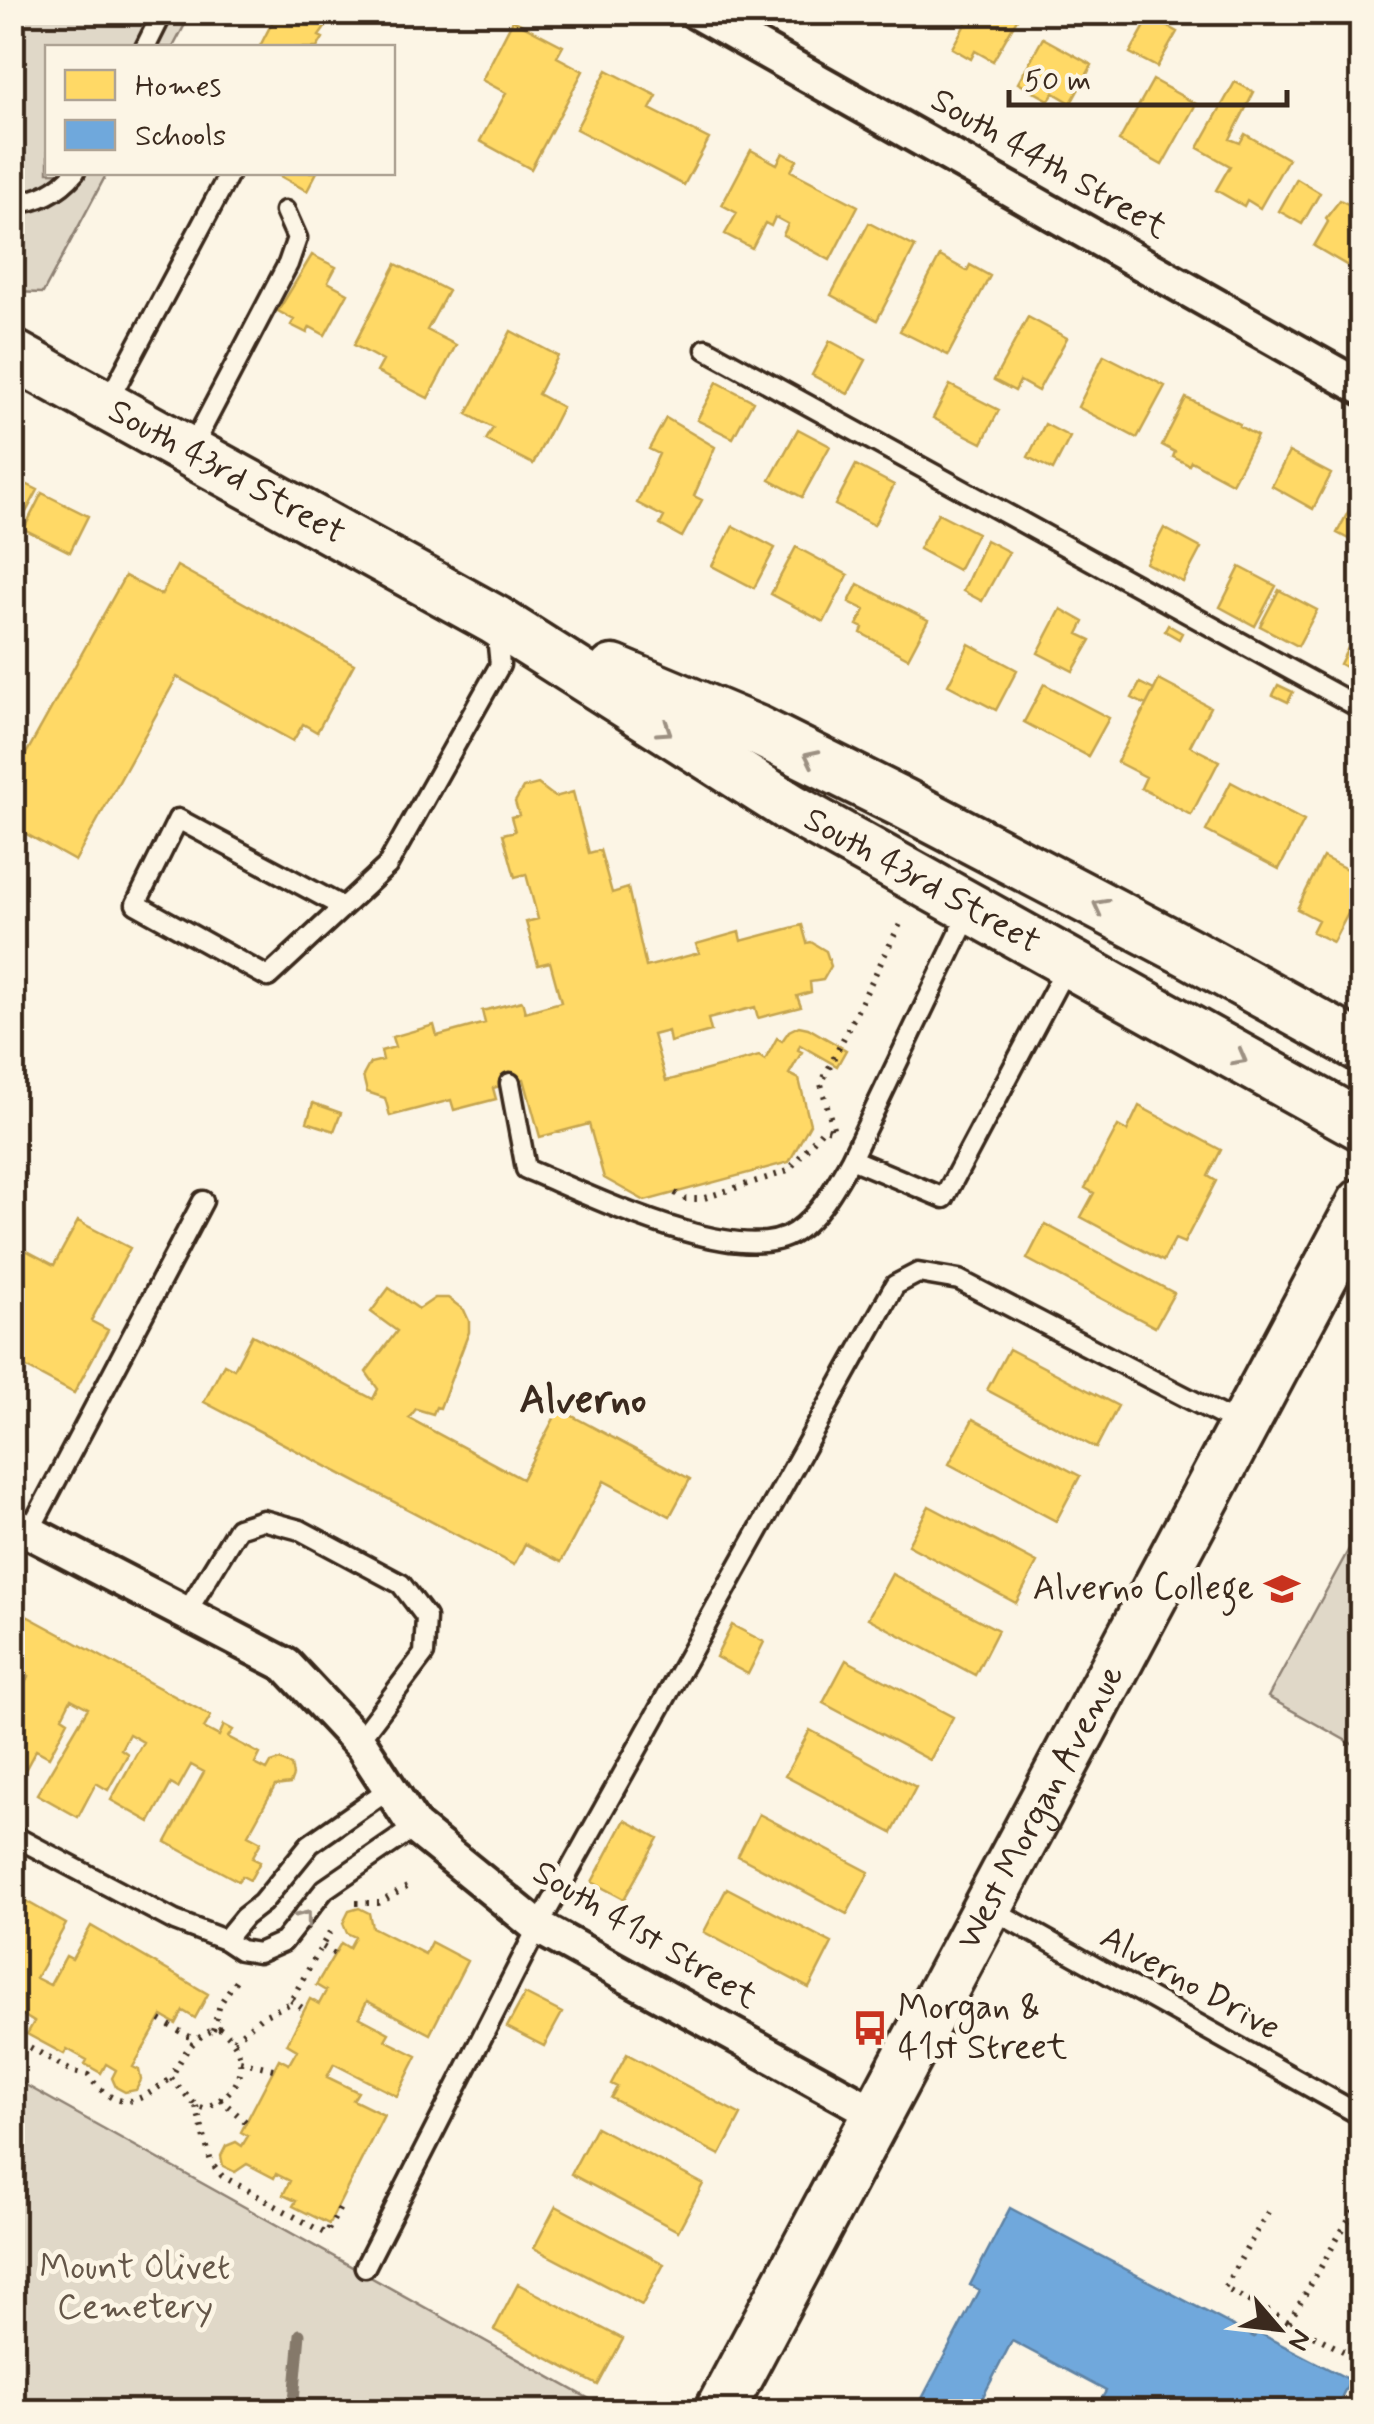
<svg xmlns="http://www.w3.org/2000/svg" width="1374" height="2424" viewBox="0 0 1374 2424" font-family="Mynerve,sans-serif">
<rect width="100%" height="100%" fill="#fcf5e5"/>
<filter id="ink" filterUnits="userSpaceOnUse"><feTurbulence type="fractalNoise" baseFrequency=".01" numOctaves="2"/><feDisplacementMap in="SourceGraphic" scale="20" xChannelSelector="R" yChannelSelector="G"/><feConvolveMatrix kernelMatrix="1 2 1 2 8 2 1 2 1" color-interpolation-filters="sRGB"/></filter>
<g filter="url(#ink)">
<path fill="#e0d8c8" stroke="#8e8173" stroke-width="2.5" d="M13,13H191L173,47L48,48V172L107,173L43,293L13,292Z
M1361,1527L1362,1749H1361L1268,1697Z
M13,2078L611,2411H13Z"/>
<path fill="#ffd966" stroke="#c4a450" stroke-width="2.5" d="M292,12H310L329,22L319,36L323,38L317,48H259L277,13L289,19Z
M972,12H1021L993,61L975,51L971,59L952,48Z
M1283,12H1311L1304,25Z
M1150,17L1177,32L1157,67L1130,53Z
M513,20L563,46L557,57L583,71L531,169L480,141L506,93L482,80Z
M1043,38L1092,65L1071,103L1054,93L1049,100L1018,83Z
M607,70L657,96L650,109L709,139L684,185L576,129Z
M1153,80L1196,104L1162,165L1119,141Z
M1235,82L1254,92L1230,139L1240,143L1245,134L1288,159L1260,208L1247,200L1244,206L1216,190L1230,166L1198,148Z
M751,150L777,164L783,153L797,160L791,171L858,206L830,260L783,235L788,224L775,217L771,226L765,223L752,248L725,234L737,213L722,205Z
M273,172H317L307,191Z
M1297,179L1320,193L1302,224L1279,211Z
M1340,200L1362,211V242L1348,266L1314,246L1328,222L1326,218Z
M869,223L915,247L877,320L831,295Z
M312,255L336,267L328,282L348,293L325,335L310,327L307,333L291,325L294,320L278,311Z
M940,256L967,271L970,265L990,276L948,355L900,331Z
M396,264L448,291L427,330L456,345L428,398L377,372L383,361L354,345Z
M1028,317L1067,338L1038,391L1020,381L1015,391L994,380Z
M511,331L558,356L538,394L562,407L533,464L486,440L493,428L467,414Z
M830,341L866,360L848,394L812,375Z
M1104,355L1165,386L1137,438L1078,407Z
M717,382L753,401L733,438L697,420Z
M950,385L999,410L982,443L933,418Z
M1186,398L1240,424L1239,426L1257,436L1232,483L1191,461L1189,465L1173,457L1175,452L1162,445Z
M666,418L715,447L694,496L702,500L682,537L660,525L664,517L637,503L659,454L649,449Z
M1045,424L1070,437L1053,470L1028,457Z
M798,429L830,446L802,497L770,480Z
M1289,452L1331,474L1313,509L1272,486Z
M856,465L894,485L874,525L835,505Z
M12,477L38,490L12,538Z
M42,493L88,516L70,552L24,529Z
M1356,497L1362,500V546L1337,533Z
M938,513L977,533L958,570L919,549Z
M733,526L775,548L754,588L712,566Z
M1164,528L1201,548L1183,582L1146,563Z
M986,540L1009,552L982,601L963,591Z
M796,547L848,575L824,622L771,594Z
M177,566L354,664L317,732L303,724L293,741L177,677L75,861L12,826V779L125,576L161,595Z
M1240,567L1276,586L1255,626L1220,607Z
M858,584L928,620L908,658L861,633L863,628L857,625L865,610L849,602Z
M1279,590L1317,610L1298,646L1260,626Z
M1061,609L1084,622L1078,634L1091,640L1073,671L1038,653Z
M1168,625L1182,633L1179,639L1165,631Z
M1357,630L1362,633V676L1340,664Z
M969,644L1017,670L996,710L948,685Z
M1159,680L1210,707L1190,746L1219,761L1191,815L1141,788L1146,777L1117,762Z
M1140,683L1154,690L1146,705L1132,698Z
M1044,684L1109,718L1088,756L1024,722Z
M1278,685L1293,692L1288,702L1273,695Z
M1231,782L1304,821L1279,869L1206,831Z
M538,784L555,797L573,792L589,853L600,850L612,893L628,888L646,967L699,953L696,944L739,932L741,941L802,925L807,943L811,942L826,951L831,966L823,980L810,982L811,992L797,996L801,1007L758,1018L755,1007L708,1019L711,1031L670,1042L668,1031L653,1035L666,1081L759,1056L765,1060L777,1038L782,1041L789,1031L799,1026L808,1028L846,1050L837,1066L800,1045L798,1050L802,1052L789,1074L799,1079L810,1124L789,1162L645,1201L604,1178L589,1124L540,1137L524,1079L493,1088L496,1099L454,1110L451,1100L390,1116L385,1098L367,1092L363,1076L370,1063L383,1060L381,1051L395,1047L392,1037L434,1025L437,1036L485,1023L482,1011L522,1001L525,1012L561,1002L550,962L538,965L526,922L538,919L526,874L515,877L503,834L515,831L511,817L519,815L515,802L523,788Z
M1323,857L1362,877V887L1333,942L1312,932L1318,920L1297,909Z
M313,1103L341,1113L334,1131L307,1122Z
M1139,1106L1221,1150L1208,1176L1216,1181L1184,1243L1175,1239L1163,1261L1081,1217L1094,1193L1085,1188L1118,1126L1127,1131Z
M78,1221L130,1248L91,1321L108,1330L74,1393L12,1360V1243L54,1265Z
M1045,1224L1174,1293L1155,1327L1027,1259Z
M389,1288L419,1309L435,1298H448L464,1310L469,1321V1332L440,1408L436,1407L433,1414L416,1409L409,1418L522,1479L559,1409L690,1479L670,1516L604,1481L561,1562L525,1544L514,1565L204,1402L224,1364L234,1369L252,1335L373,1399L378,1389L366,1372L397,1331L371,1312Z
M1009,1349L1118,1406L1096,1448L987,1390Z
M973,1419L1080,1476L1056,1521L949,1464Z
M929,1506L1037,1563L1016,1603L908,1545Z
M892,1574L998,1630L975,1675L868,1618Z
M12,1608L211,1716L204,1728L219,1736L224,1725L233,1730L228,1737L260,1754L255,1764L267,1770L271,1763L280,1760L291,1765L293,1776L290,1784L275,1786L248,1835L261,1842L252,1858L260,1862L250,1880L242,1876L238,1881L166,1842L204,1772L191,1765L178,1788L171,1784L150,1822L111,1800L143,1742L129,1734L121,1749L128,1754L108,1790L96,1783L78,1817L37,1794L88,1708L71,1699L62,1717L68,1721L49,1757L36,1750L18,1783L12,1780V1703L29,1676L12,1667Z
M732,1625L764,1642L748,1674L716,1657Z
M846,1660L953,1717L930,1760L823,1703Z
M810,1730L916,1787L892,1833L785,1776Z
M759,1814L869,1872L847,1914L738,1856Z
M625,1820L658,1838L624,1899L592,1882Z
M727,1888L832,1943L809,1988L704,1932Z
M24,1900L66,1924L36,1978L50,1985L66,1956L72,1959L91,1926L208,1994L195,2018L183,2011L176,2024L162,2016L133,2067L139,2070L141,2080L136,2090L125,2092L116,2087L112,2078L116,2070L106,2064L101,2073L85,2064L87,2060L67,2049L64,2054L27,2034L34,2022L16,2011L12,2017V1901L21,1906Z
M359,1908L369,1913L372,1927L425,1954L431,1942L467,1961L430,2034L367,2001L359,2017L389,2033L385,2040L417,2056L397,2096L334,2064L327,2077L358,2092L353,2100L384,2115L329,2224L293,2206L296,2201L283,2195L290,2181L276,2174L274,2178L247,2164L235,2172L223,2166L221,2156L226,2146L236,2142L242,2146L248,2136L241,2132L279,2059L289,2064L297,2050L287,2044L310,1999L319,2004L326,1991L316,1985L341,1943L349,1948L355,1937L347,1933L343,1923L349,1911Z
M525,1994L562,2013L544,2046L507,2027Z
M627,2054L741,2115L720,2155L611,2098L617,2087L611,2084Z
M596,2127L703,2184L678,2231L571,2174Z
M556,2206L664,2264L642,2305L534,2248Z
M518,2284L623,2339L598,2385L494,2330Z"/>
<path fill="#6fa8dc" stroke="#5f82a3" stroke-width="2.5" d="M1010,2208L1254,2337L1257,2332L1350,2380L1334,2412H1094L1106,2391L1012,2341L975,2412H915L979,2290L970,2285Z"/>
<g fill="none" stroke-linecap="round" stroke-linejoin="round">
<path stroke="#85796b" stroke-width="11" d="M293,2412L300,2334"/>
<defs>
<path id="lane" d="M145,48L163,12
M12,202C36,204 60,190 75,172
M706,349L1362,709
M106,405L230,172
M190,451L288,264L297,238L285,211
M343,907L178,819L136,904L268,977L387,866L500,665L496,626
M971,909L851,1159L944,1198L1068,964
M510,1083L526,1169C583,1192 740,1271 795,1232C821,1214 836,1185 851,1159
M29,1532L203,1201
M186,1613L238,1528L263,1520L300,1530L401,1584L426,1617L424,1654L358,1741
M12,1835L175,1921L225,1940L240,1950L258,1953L283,1942L325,1889L415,1827
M988,1907L1362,2116
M225,1940L244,1917L262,1903L310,1844L390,1788
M365,2267L538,1927L895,1285L918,1273L959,1280L1240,1425"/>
<path id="street" d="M696,12L1362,388
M12,1523L286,1665L362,1746L415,1827L538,1927L877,2114"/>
<g id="secondary">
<path id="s1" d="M12,354L495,620L791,808L1362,1126"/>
<path d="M613,670L756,730L903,803L1186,951L1362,1048"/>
<path id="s2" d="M719,2412L1362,1203"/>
</g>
</defs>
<use href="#lane" stroke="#3b2a1e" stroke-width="25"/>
<use href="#street" stroke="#3b2a1e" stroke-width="40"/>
<use href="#secondary" stroke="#3b2a1e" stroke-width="55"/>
<path stroke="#3b2a1e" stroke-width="6" stroke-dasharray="2.5 8" stroke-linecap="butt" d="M675,1193L685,1199H701L788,1171L824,1128L834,1131L821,1084L902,920
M356,1903H379L409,1886
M323,1947L335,1954
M291,2000L305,2010
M160,2020L195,2040
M219,2028C255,2052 242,2095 204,2108L196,2106L171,2078C183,2055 192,2036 219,2028Z
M213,2030L220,2004L238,1977
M12,2037L73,2072L88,2075C117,2113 136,2105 171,2078
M234,2040L261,2017L289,2004L332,1928
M240,2061L273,2069
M220,2099L246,2122
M196,2106L211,2162L222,2176L326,2234L341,2206
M1268,2212L1224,2288L1362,2361
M1289,2322L1362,2196"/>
<use href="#lane" stroke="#fcf5e5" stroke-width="18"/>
<use href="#street" stroke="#fcf5e5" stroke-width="32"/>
<use href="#secondary" stroke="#fcf5e5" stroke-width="48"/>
</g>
<defs><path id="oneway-chevron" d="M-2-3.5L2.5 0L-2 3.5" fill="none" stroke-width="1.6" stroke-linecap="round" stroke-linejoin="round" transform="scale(2.5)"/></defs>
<g stroke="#9c9082">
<use href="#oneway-chevron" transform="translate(665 730) rotate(33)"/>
<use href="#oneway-chevron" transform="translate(811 757) rotate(-154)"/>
<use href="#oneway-chevron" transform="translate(1100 906) rotate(-152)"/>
<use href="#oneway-chevron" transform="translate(1240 1058) rotate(29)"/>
<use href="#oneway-chevron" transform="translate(305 1917) rotate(-52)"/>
</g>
</g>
<defs>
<symbol id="university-bare" viewBox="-9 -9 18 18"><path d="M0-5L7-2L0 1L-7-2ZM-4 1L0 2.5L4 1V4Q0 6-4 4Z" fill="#c8321e" stroke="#fcf5e5" stroke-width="2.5" paint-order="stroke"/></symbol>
<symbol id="bus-bare" viewBox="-9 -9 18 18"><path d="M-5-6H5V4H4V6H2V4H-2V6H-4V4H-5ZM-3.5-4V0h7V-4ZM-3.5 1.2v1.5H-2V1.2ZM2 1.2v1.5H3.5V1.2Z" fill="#c8321e" stroke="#fcf5e5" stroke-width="2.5" paint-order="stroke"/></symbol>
</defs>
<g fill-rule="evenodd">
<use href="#university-bare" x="1257" y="1564" width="50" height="50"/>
<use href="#bus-bare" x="845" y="2003" width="50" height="50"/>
</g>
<g text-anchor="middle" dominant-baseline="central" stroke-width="10" stroke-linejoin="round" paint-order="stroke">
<g font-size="35" fill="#3b2a1e" stroke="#fcf5e5">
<text transform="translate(1049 164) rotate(30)">South 44th Street</text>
<text stroke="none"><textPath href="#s1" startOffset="245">South 43rd Street</textPath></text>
<text stroke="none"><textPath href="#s1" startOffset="1052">South 43rd Street</textPath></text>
<text stroke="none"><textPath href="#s2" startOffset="685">West Morgan Avenue</textPath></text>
<text transform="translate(645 1935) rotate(31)">South 41st Street</text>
<text transform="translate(1190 1983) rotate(29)">Alverno Drive</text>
</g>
<g font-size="35" fill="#3b2a1e" stroke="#fcf5e5" text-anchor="end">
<text x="1254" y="1589">Alverno College</text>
<text x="898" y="2008" text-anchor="start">Morgan &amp;<tspan x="898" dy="40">41st Street</tspan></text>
</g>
<g font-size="35" fill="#645648" stroke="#fcf5e5">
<text x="135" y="2268">Mount Olivet<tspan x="135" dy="40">Cemetery</tspan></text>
</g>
<g font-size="40" font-weight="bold" fill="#3b2a1e" stroke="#fcf5e5">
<text x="583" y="1401">Alverno</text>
</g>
</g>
<rect width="1374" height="2424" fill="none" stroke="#fcf5e5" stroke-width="50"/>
<rect x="25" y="25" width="1324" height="2374" fill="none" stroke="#3b2a1e" stroke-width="4" filter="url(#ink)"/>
<rect x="45" y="45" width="350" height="130" fill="#fcf5e5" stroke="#afa495" stroke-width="2.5"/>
<rect x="65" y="70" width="50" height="30" fill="#ffd966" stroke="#afa495" stroke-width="2.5"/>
<text x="135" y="95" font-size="30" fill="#3b2a1e">Homes</text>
<rect x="65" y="120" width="50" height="30" fill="#6fa8dc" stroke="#afa495" stroke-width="2.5"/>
<text x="135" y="145" font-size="30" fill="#3b2a1e">Schools</text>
<g transform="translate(1279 2329) rotate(118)" stroke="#fcf5e5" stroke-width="8" paint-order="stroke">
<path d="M0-8L18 38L0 25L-18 38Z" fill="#3b2a1e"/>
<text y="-15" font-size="28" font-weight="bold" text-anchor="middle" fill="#3b2a1e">N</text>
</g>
<path d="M1009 90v15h278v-15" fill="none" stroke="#3b2a1e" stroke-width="5"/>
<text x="1024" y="90" font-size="30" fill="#3b2a1e" stroke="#fcf5e5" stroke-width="8" paint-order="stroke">50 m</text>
</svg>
